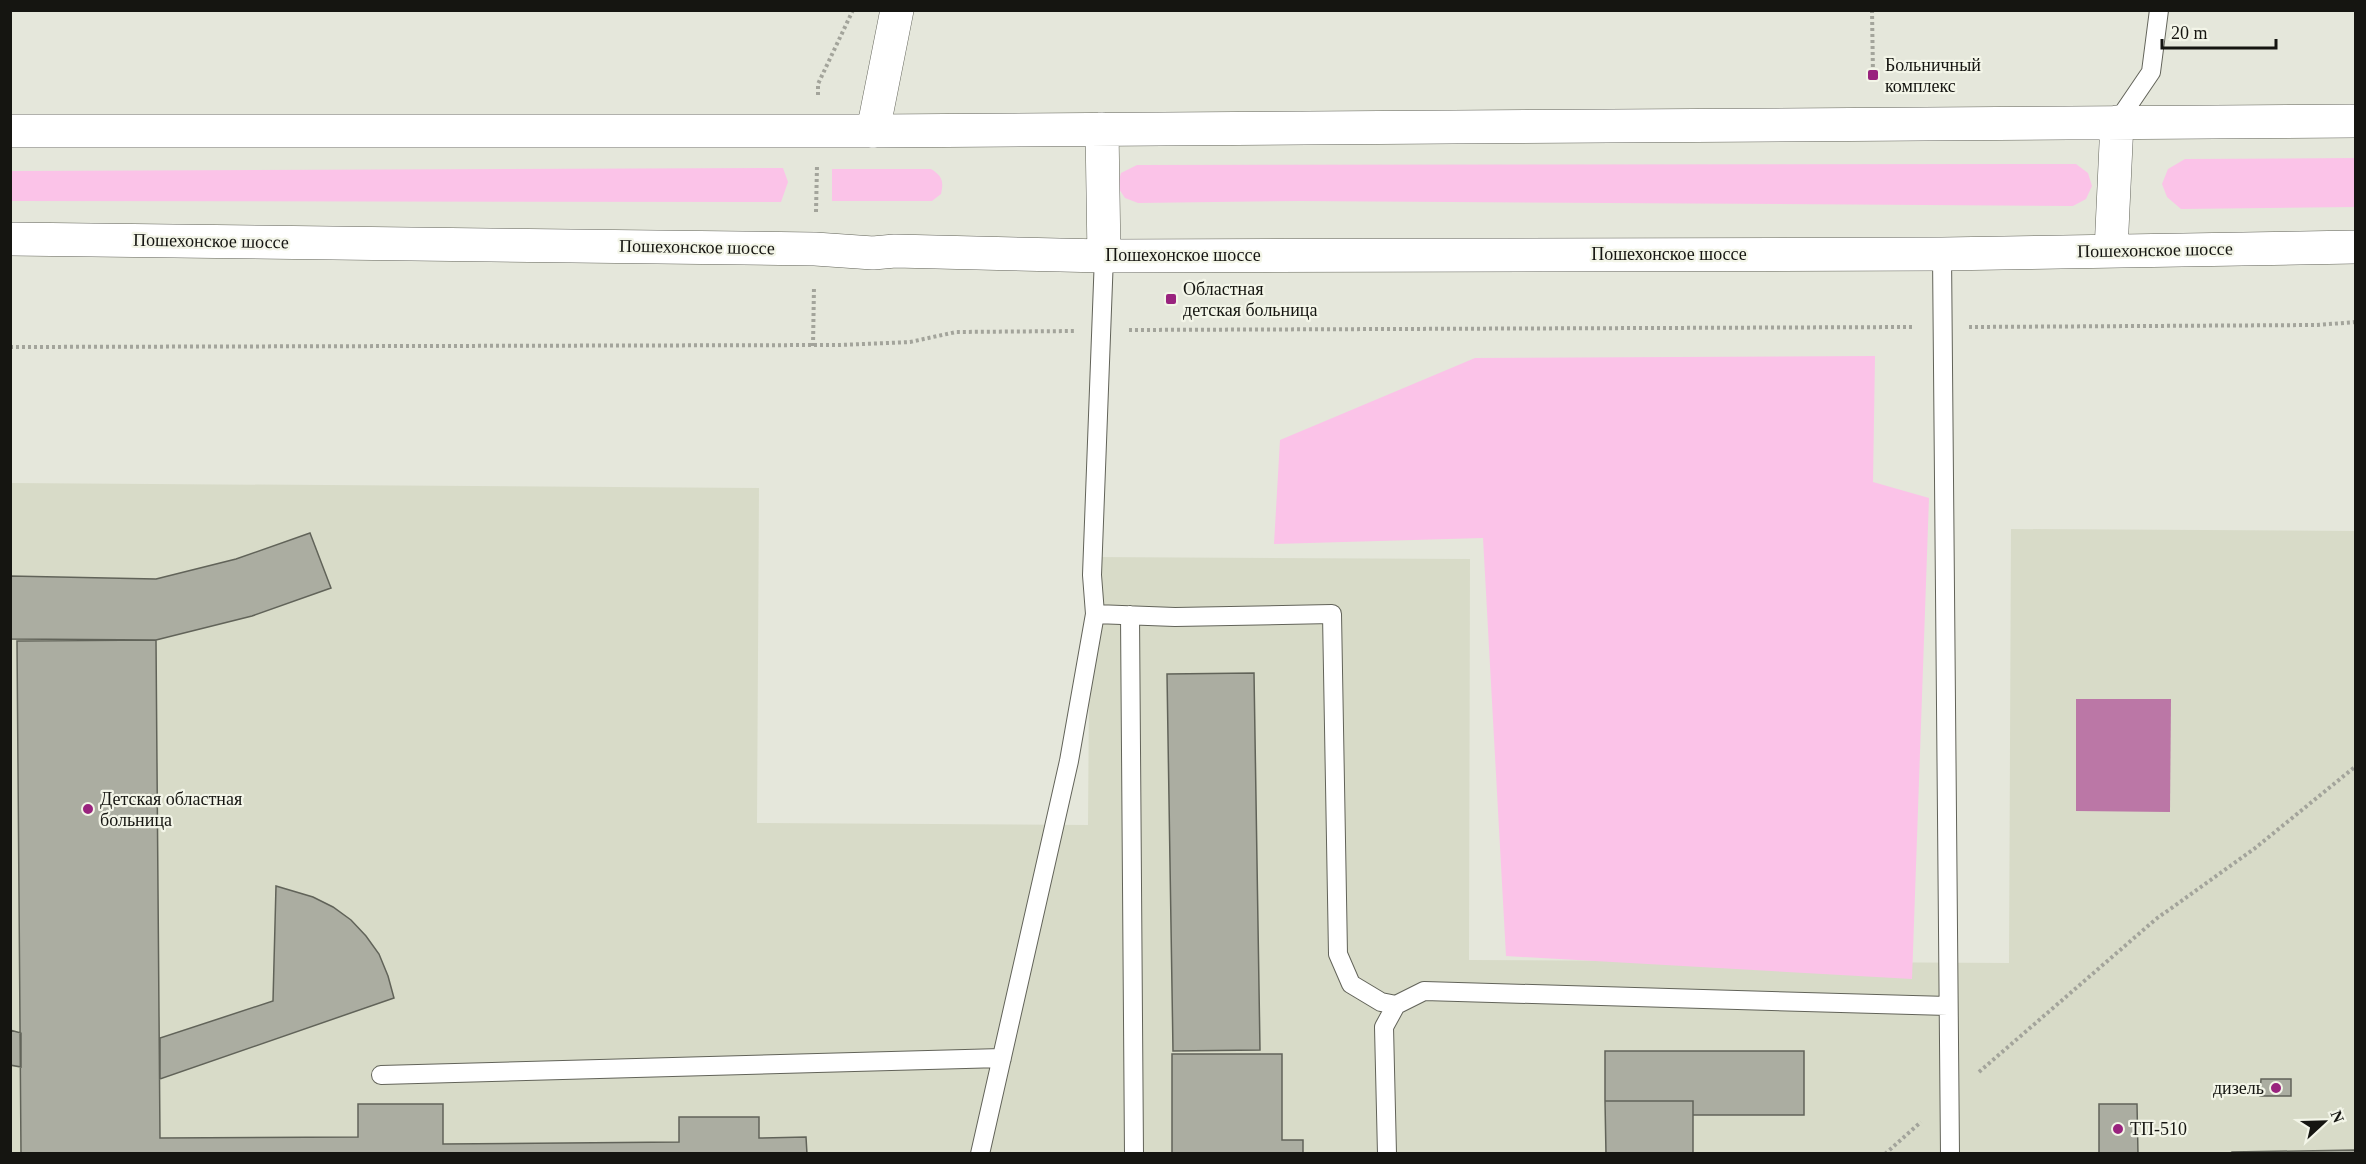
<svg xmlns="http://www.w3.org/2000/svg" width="2366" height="1164" viewBox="0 0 2366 1164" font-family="'Times New Roman',serif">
<rect width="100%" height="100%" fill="#e5e7db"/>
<path fill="#d8dbc8" d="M11,483L759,488L757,823L1088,825L1090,557L1470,559L1469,960L2009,963L2011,529L2355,531V1153L11,1154Z"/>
<path fill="#fbc3e8" d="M2355,158V207L2181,209L2167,197L2162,184L2168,169L2185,159Z
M2076,164L2088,173L2092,186L2086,199L2073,206L1300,201L1138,203L1125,198L1117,186L1121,173L1137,165Z
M783,168L788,182L781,202L10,201L11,171Z
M832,169H931C942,176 944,181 941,194L932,201H832Z
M1875,356L1873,482L1929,498L1912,979L1506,956L1483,538L1274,544L1280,440L1475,358Z"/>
<path fill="#bb77a6" d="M2076,699H2171L2170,812L2076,811Z"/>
<path fill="#abada1" stroke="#616359" stroke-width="1.5" d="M310,533L331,588L252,616L156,640L10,639V576L156,579L236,559Z
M156,640L160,1138L358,1137V1104H443V1144L679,1142V1117H759V1138L806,1137L807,1154H10L21,1153L17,641Z
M1254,673L1260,1050L1173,1051L1167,674Z
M276,886L313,897L333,907L351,920L366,936L379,954L388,976L394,998L160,1079V1038L273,1001Z
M10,1030L21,1033V1067L10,1065Z
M1605,1051H1804V1115H1693V1101H1605Z
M1172,1054H1282V1140H1303V1154H1172Z
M2261,1079H2291V1096H2260Z
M1605,1101H1693V1154H1606Z
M2099,1104H2137L2138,1154H2099Z
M2356,1150V1154H2232V1152Z"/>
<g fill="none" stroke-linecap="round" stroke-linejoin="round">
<defs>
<path id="service" d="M2117,122L2151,72L2159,10
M1942,254L1950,1154
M1095,614L1175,617L1332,614L1338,954L1351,984L1381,1002L1396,1005
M1130,615L1134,1154
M381,1075L1002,1058
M980,1154L1069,761L1095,614L1092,575L1104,256
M1387,1154L1384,1027L1396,1005L1424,991L1948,1006"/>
<path id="minor" d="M873,131L897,10"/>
<path id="secondary" d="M1102,129L1104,256
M10,131H873L2356,121
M10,239L815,249L873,253L895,251L1104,256L1942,254L2356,247
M2111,251L2117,122"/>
</defs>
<use href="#service" stroke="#626359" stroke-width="20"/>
<use href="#minor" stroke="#626359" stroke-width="34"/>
<use href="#secondary" stroke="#626359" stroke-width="34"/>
<path stroke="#a3a49b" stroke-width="4" stroke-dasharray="3 3" stroke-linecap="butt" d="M1872,10L1873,75
M818,95V84L853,10
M816,212L817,166
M1969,327L2317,325L2356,322
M1129,330L1914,327
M813,346L814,286
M10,347L839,345L910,342L956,332L1074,331
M1979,1072L2156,919L2254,849L2356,766
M1885,1154L1921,1122"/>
<use href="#service" stroke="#fff" stroke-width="18"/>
<use href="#minor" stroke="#fff" stroke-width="33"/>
<use href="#secondary" stroke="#fff" stroke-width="33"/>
</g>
<g fill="#99237e" stroke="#f3f5e8" stroke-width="2">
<rect x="1867" y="69" width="12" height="12" rx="3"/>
<rect x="1165" y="293" width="12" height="12" rx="3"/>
<circle cx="88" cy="809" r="6"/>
<circle cx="2276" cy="1088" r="6"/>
<circle cx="2118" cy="1129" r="6"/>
</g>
<g text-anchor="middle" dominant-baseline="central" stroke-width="4.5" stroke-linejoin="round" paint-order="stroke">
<g font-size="18" fill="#151511" stroke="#f3f5e8" text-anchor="start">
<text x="1885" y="65">Больничный<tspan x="1885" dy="21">комплекс</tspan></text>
<text x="1183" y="289">Областная<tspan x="1183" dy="21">детская больница</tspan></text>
<text x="100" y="799">Детская областная<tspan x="100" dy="21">больница</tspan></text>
<text x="2264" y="1088" text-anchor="end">дизель</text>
<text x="2130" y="1129">ТП-510</text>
</g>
<g font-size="18" fill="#151511" stroke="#f3f5e8">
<text transform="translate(211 241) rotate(1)">Пошехонское шоссе</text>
<text transform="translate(697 247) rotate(1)">Пошехонское шоссе</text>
<text transform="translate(2155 250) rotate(-1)">Пошехонское шоссе</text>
<text x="1669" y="254">Пошехонское шоссе</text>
<text x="1183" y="255">Пошехонское шоссе</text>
</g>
</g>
<rect width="2366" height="1164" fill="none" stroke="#151511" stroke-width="24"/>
<g transform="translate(2324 1122) rotate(68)" stroke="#f3f5e8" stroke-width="4.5" paint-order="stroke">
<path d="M0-4.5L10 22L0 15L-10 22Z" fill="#151511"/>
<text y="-9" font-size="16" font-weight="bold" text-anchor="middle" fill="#151511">N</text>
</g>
<path d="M2162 39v9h114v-9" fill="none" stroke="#151511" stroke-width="3"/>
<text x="2171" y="39" font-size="18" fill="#151511" stroke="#f3f5e8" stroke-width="4.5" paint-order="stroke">20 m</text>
</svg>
